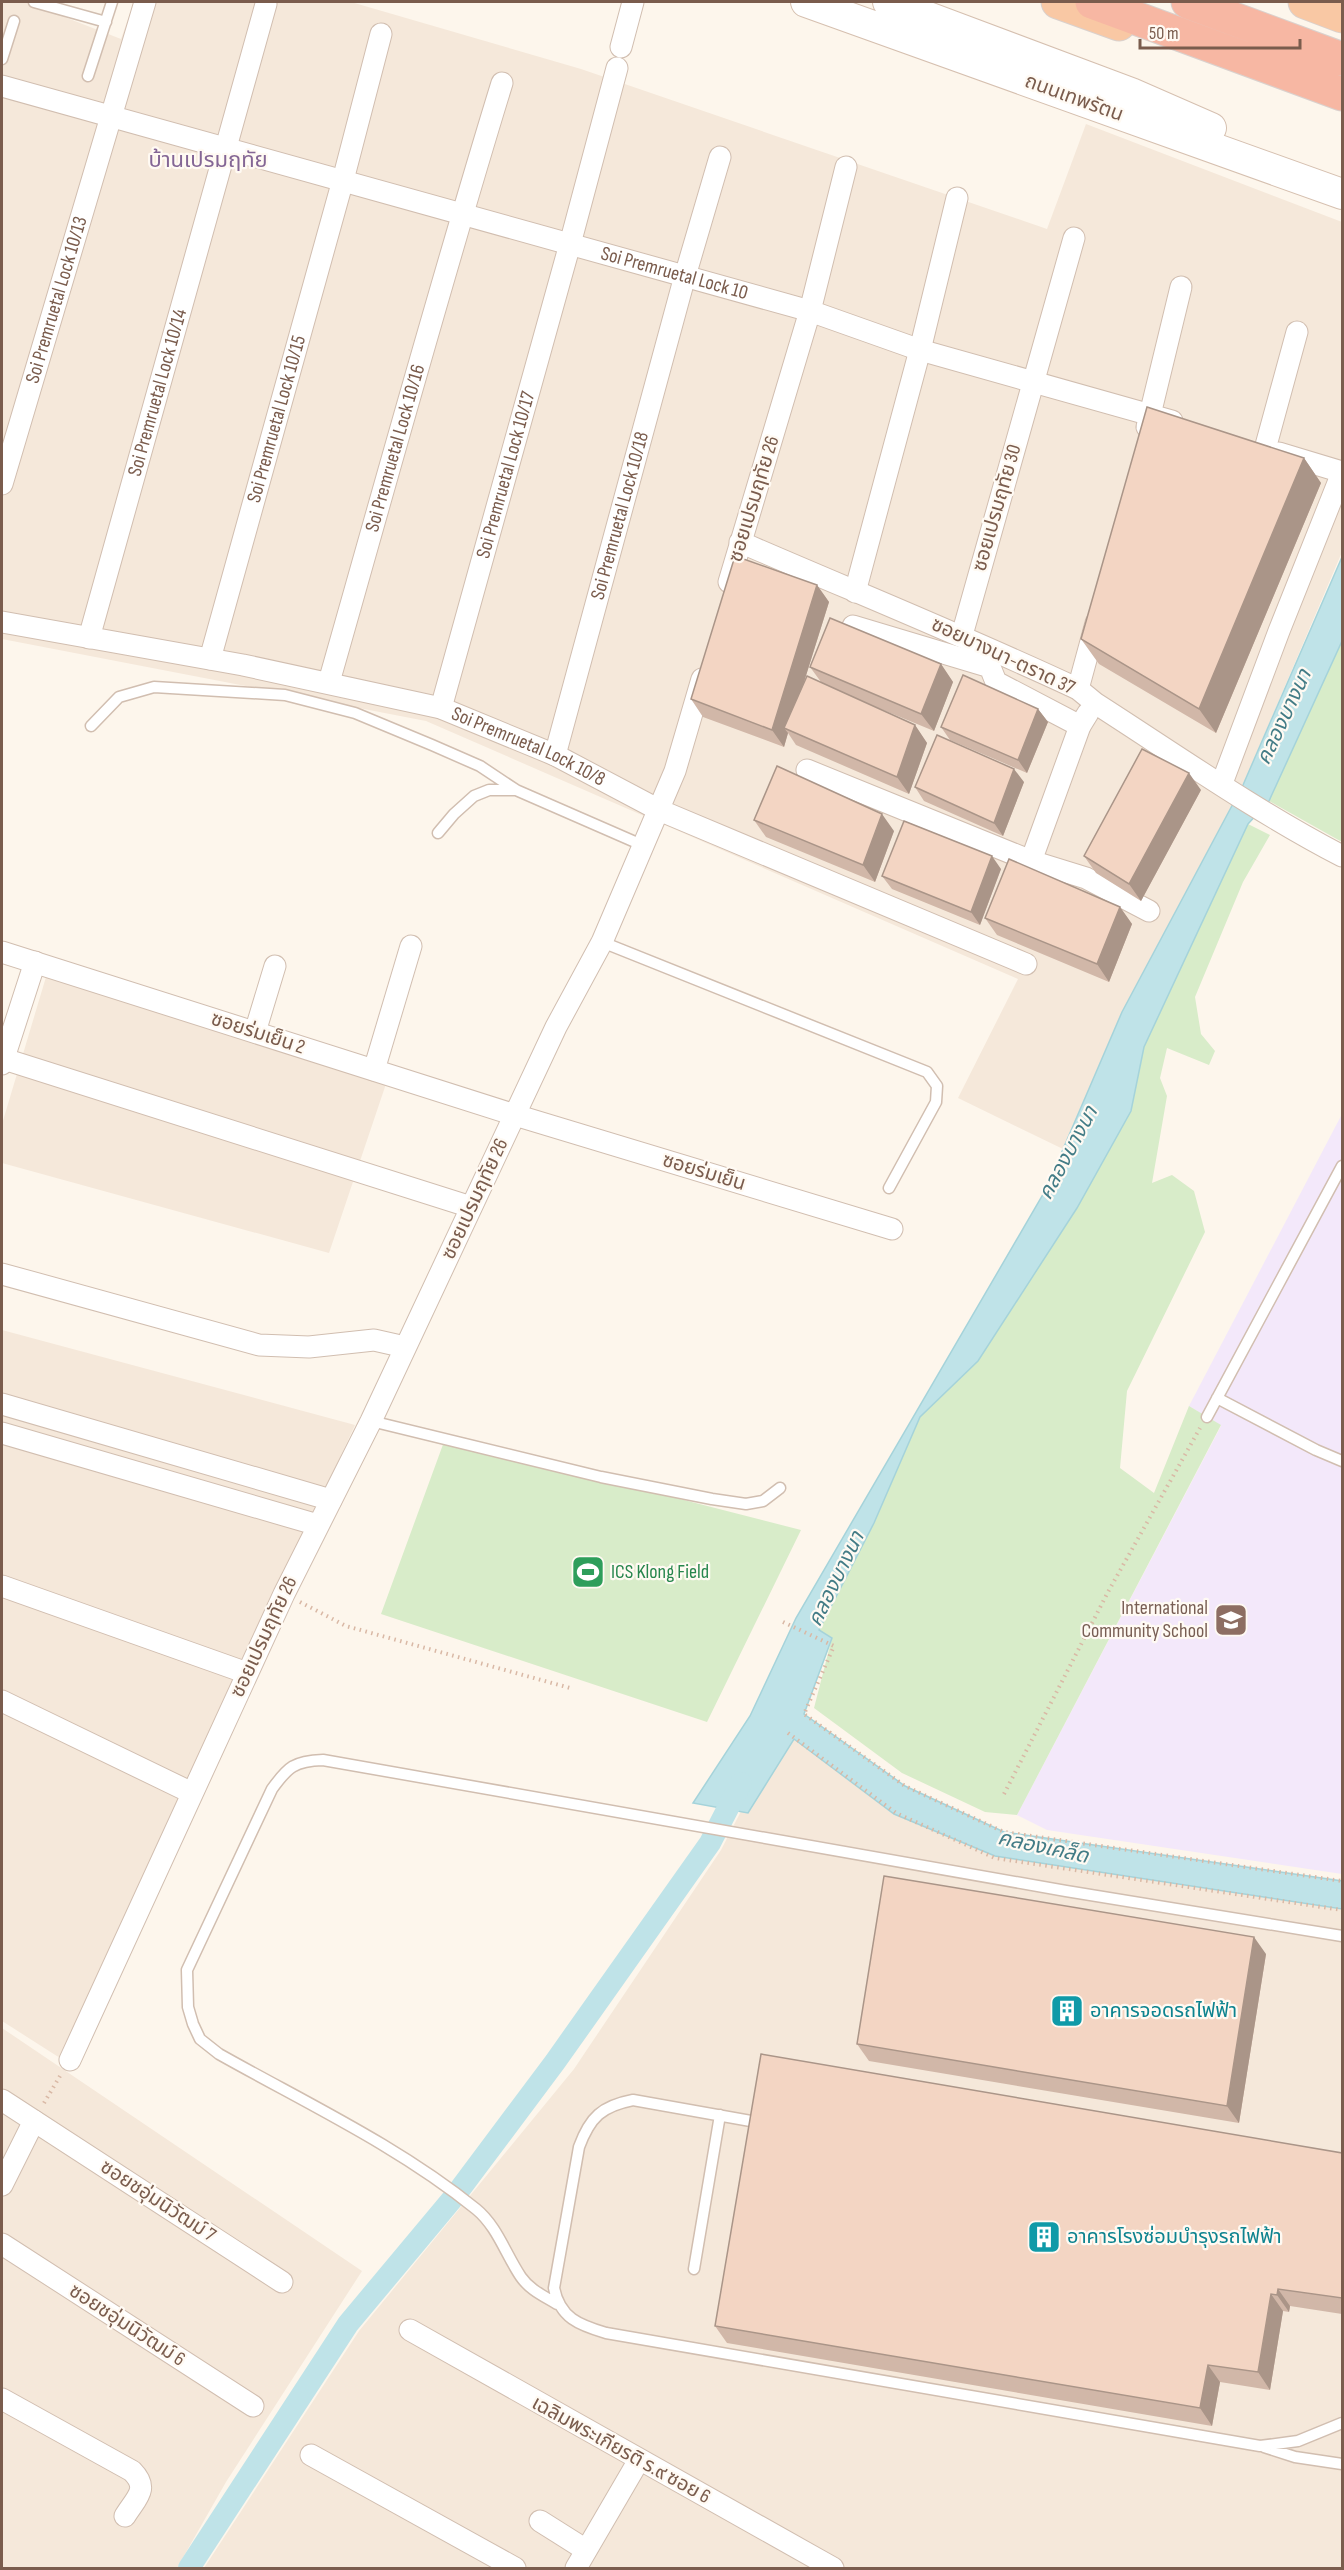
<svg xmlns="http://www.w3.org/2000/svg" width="1344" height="2570" viewBox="0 0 1344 2570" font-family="'Sofia Sans Condensed','Noto Sans Thai',sans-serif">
<rect width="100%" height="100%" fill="#fdf6ec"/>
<path fill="#f5e8da" d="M2,2H26L121,39L134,2H351L581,69L1047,229L1086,124L1342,222V552L1243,785L1122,1012L1063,1149L958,1098L1018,979L426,721L2,639Z
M46,977L389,1075L329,1253L2,1163V1124Z
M2,1330L355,1425L60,2058L2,2021Z
M787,1722L993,1848L1342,1900V2568H204L359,2331L574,2069L721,1850Z
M2,2028L362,2271L226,2482L177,2568H2Z"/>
<path fill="#f3e8fa" d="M1342,1114V1874L1047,1830L1017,1815L1221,1426L1189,1406Z"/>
<path fill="#d8ecc9" d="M1342,641V842L1269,801Z
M1248,824L1270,835L1243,882L1195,997L1201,1034L1215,1051L1209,1065L1167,1048L1160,1078L1167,1096L1152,1183L1172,1175L1194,1191L1205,1232L1127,1391L1120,1468L1154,1493L1189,1406L1221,1425L1017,1815L985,1812L902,1773L814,1708L832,1638L819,1630L874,1523L920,1417L978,1361L1131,1111L1144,1047Z
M445,1439L801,1530L707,1722L381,1614Z"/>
<path fill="#bfe3e8" stroke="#a5d3da" stroke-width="1.5" d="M1342,557V641L1269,801L1248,824L1144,1047L1131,1111L1077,1208L978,1361L920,1417L874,1523L819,1630L832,1638L804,1714L905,1786L1004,1832L1342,1881V1909L995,1856L894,1814L794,1739L748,1813L693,1803L750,1716L796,1618L1045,1191L1122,1012L1243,785Z"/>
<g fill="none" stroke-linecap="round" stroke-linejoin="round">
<path stroke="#bfe3e8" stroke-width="22" d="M189,2568L348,2324L454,2197L555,2062L710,1843L741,1783"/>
<defs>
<path id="service" d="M34,2L106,22
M2,59L14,21
M88,76L112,2
M91,726L119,697L154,687L285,695L355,713L432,745L480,766L516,790
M438,833L454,814L474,796L489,790H516L642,845
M602,942L927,1072L937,1086L936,1102L889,1188
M1217,1398L1316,1450L1342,1461
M1207,1417L1342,1166
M371,1421L601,1477L712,1499L746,1504L763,1501L780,1488
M762,2123L633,2100C602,2106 590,2117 579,2147L554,2288C560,2318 579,2325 606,2333L1260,2446L1298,2441L1342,2423
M694,2269L720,2115
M557,2304C544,2296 530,2290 521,2277C506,2255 497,2226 476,2209C398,2146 306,2103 219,2054L200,2039L193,2024L188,2007L187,1970L272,1789C288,1767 294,1761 323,1760L1066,1891L1342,1936
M1264,2447L1295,2457L1342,2464"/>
<g id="minor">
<path d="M621,47L633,2"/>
<path id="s1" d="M2,86L810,311L920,350L1172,421"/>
<path d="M1147,427L1181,287"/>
<path d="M1265,449L1297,332"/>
<path d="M1279,453L1342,472"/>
<path id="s2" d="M2,484L145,2"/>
<path d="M740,542C853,591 967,637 1078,689L1095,703C1176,755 1257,812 1342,856"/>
<path d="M729,582L810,311L846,167"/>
<path d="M855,592L920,350L957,198"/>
<path id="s3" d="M2,622L243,665L441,708L555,755L659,810L1026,964"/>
<path d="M853,626L990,667L996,682L1080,726"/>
<path d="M962,635L1074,238"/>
<path id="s4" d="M89,638L266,4"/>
<path id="s5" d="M210,659L343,180L381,34"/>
<path id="s6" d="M329,682C386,482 441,281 502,83"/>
<path d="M1078,689L1096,623"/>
<path id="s7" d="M441,708L570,244L617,68"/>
<path id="s8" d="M555,755L685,276L720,157"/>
<path d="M807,770L1031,861L1086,878L1149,911"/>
<path d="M1222,783L1279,631L1342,473"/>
<path d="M1031,861L1080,726L1088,713"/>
<path d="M2,952L515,1115L892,1229"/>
<path d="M255,1032L275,966"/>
<path d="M4,1059L471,1207"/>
<path d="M2,1064L35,962"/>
<path d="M374,1070L411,946"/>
<path d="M2,1274L259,1345L309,1347L374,1340L405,1347"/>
<path d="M2,1404L331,1500"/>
<path d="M2,1433L318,1525"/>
<path d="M2,1586L247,1673"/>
<path d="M2,1701L192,1793"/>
<path d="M70,2060L284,1594L371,1421L556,1027L602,942L675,771L702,679"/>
<path d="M2,2100L282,2282"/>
<path d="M2,2185L34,2121"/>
<path d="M2,2244L253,2406"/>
<path d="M410,2330L833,2568"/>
<path d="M2,2399L132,2471C150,2489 136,2498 125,2516"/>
<path d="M311,2455L515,2568"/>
<path d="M540,2521L586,2550"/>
<path d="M576,2568L639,2460"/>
</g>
<path id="secondary" d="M806,2L1342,194
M888,2L1131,93L1211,128"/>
<path id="trunk" d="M1058,2L1119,24
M1305,2L1342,16"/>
<path id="motorway" d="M1092,2L1342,94
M1188,2L1342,59"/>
</defs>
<use href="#service" stroke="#d1beb0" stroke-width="13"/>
<use href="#minor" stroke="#d1beb0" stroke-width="23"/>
<use href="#secondary" stroke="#d6c0b0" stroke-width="32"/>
<use href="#trunk" stroke="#dad1cd" stroke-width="35"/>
<use href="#motorway" stroke="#dad1cd" stroke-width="35"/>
<path stroke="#d9b8a5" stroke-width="4" stroke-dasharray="1.5 4.5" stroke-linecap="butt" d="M300,1602L346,1626L570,1688
M783,1622L834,1646L804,1714L905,1786L1004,1832L1342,1881
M788,1733L896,1813L995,1858L1342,1910
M1004,1794L1108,1592L1200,1428
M44,2103L60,2076"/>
<use href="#service" stroke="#fff" stroke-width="10"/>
<use href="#minor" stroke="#fff" stroke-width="21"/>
<use href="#secondary" stroke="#fff" stroke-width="30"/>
<use href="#trunk" stroke="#f9c8a4" stroke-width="33"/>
<use href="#motorway" stroke="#f7b7a3" stroke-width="33"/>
</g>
<path fill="#d1b7a8" d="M1304,458L1321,483L1216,733L1099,664L1081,639Z
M817,585L829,602L803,685L821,682L810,667L941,664L953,682L934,731L854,698L915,725L927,743L909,794L796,745L788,733L784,747L703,717L691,699Z
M1038,709L1048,722L1027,773L950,740L941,727Z
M1024,782L1003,836L924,801L915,787Z
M1201,790L1141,901L1096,873L1084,856Z
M754,820L894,831L875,882L766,837Z
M1001,869L980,925L892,889L882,876Z
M1120,907L1132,924L1109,982L997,935L985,918Z
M1266,1954L1239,2123L869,2061L857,2044Z
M1342,2153V2314L1290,2306L1289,2312L1283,2311L1270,2390L1220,2382L1212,2426L727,2343L715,2326Z"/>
<path fill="#aa9588" d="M1304,458L1321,483L1216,733L1199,709Z
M817,585L829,602L789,730L784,728L788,733L784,747L772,730Z
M941,664L953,682L934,731L921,714Z
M1038,709L1048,722L1027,773L1018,760Z
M915,725L927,743L909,794L897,777Z
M1014,769L1024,782L1003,836L994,823Z
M1189,773L1201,790L1141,901L1129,884Z
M882,814L894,831L875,882L863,865Z
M992,856L1001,869L980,925L971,912Z
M1120,907L1132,924L1109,982L1097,964Z
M1254,1937L1266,1954L1239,2123L1227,2106Z
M1278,2289L1290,2306L1289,2312L1277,2295Z
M1271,2294L1283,2311L1270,2390L1258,2372Z
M1208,2365L1220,2382L1212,2426L1200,2408Z"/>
<path fill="#f3d5c3" stroke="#aa9588" stroke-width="1.5" d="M1147,407L1304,458L1199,709L1081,639Z
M735,556L817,585L772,730L691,699Z
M830,618L941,664L921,714L810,667Z
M963,675L1038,709L1018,760L941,727Z
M807,676L915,725L897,777L784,728Z
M937,735L1014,769L994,823L915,787Z
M1142,749L1189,773L1129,884L1084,856Z
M777,766L882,814L863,865L754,820Z
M904,821L992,856L971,912L882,876Z
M1009,859L1120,907L1097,964L985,918Z
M884,1876L1254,1937L1227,2106L857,2044Z
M761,2054L1342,2153V2298L1278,2289L1277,2295L1271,2294L1258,2372L1208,2365L1200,2408L715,2326Z"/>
<defs>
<symbol id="stadium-square" viewBox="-11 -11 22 22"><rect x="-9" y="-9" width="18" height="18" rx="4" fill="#2e9e5b" stroke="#fffaf3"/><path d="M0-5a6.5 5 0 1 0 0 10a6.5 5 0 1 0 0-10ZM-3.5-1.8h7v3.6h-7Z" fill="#fff"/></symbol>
<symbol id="school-square" viewBox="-11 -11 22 22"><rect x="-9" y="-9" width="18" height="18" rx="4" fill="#8d6e63" stroke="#fffaf3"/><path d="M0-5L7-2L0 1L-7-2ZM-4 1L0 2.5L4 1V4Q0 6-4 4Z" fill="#fff"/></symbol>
<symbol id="building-square" viewBox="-11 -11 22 22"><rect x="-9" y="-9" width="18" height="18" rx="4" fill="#0f9aa8" stroke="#fffaf3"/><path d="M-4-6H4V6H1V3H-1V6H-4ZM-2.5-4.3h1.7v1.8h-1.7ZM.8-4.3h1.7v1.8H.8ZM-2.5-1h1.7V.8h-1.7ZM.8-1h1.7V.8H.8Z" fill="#fff"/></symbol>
</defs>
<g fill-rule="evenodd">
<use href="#stadium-square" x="569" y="1553" width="38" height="38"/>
<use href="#school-square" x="1212" y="1601" width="38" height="38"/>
<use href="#building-square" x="1048" y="1992" width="38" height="38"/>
<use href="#building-square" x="1025" y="2218" width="38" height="38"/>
</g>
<g text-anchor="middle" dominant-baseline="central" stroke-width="4.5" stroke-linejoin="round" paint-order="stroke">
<g font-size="20" fill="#7a5c4d" stroke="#fffaf3">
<text transform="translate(1074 98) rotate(20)">ถนนเทพรัตน</text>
<text stroke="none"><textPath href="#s1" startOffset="698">Soi Premruetal Lock 10</textPath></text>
<text stroke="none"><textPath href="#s2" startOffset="192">Soi Premruetal Lock 10/13</textPath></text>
<text stroke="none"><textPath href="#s4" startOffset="255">Soi Premruetal Lock 10/14</textPath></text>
<text stroke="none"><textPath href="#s5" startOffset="249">Soi Premruetal Lock 10/15</textPath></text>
<text stroke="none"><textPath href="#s6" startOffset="243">Soi Premruetal Lock 10/16</textPath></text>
<text stroke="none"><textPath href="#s7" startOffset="242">Soi Premruetal Lock 10/17</textPath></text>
<text transform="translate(754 499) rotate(-73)">ซอยเปรมฤทัย 26</text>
<text transform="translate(997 508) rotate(-74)">ซอยเปรมฤทัย 30</text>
<text stroke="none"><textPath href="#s8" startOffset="248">Soi Premruetal Lock 10/18</textPath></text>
<text transform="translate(1003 656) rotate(25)">ซอยบางนา-ตราด 37</text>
<text stroke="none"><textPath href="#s3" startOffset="543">Soi Premruetal Lock 10/8</textPath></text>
<text transform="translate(258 1033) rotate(18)">ซอยร่มเย็น 2</text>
<text transform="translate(704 1172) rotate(17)">ซอยร่มเย็น</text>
<text transform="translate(475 1199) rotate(-65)">ซอยเปรมฤทัย 26</text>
<text transform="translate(264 1637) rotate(-65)">ซอยเปรมฤทัย 26</text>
<text transform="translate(158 2201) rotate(33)">ซอยชอุ่มนิวัฒม์ 7</text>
<text transform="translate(127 2325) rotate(33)">ซอยชอุ่มนิวัฒม์ 6</text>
<text transform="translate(621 2450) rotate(29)">เฉลิมพระเกียรติ ร.๙ ซอย 6</text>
</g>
<g font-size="20" fill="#27864d" stroke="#fffaf3" text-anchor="start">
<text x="611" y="1572">ICS Klong Field</text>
</g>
<g font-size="20" fill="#785e54" stroke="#fffaf3" text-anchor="end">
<text x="1208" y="1608">International<tspan x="1208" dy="23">Community School</tspan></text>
</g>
<g font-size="20" fill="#0d838f" stroke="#fffaf3" text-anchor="start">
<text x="1090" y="2011">อาคารจอดรถไฟฟ้า</text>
<text x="1067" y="2237">อาคารโรงซ่อมบำรุงรถไฟฟ้า</text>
</g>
<g font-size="21" font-style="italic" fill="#437c86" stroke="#fffaf3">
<text transform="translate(1284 717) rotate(-65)">คลองบางนา</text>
<text transform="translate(1068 1153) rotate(-62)">คลองบางนา</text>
<text transform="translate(836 1579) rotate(-64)">คลองบางนา</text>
<text transform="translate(1043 1847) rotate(12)">คลองเคล็ด</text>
</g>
<g font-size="22" fill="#846695" stroke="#fffaf3">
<text x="208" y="160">บ้านเปรมฤทัย</text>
</g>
</g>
<rect width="1344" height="2570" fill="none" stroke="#7a5c4d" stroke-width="6"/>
<path d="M1140 39v9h160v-9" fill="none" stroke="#7a5c4d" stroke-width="3"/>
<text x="1149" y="39" font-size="18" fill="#7a5c4d" stroke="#fffaf3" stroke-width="4.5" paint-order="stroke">50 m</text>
</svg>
